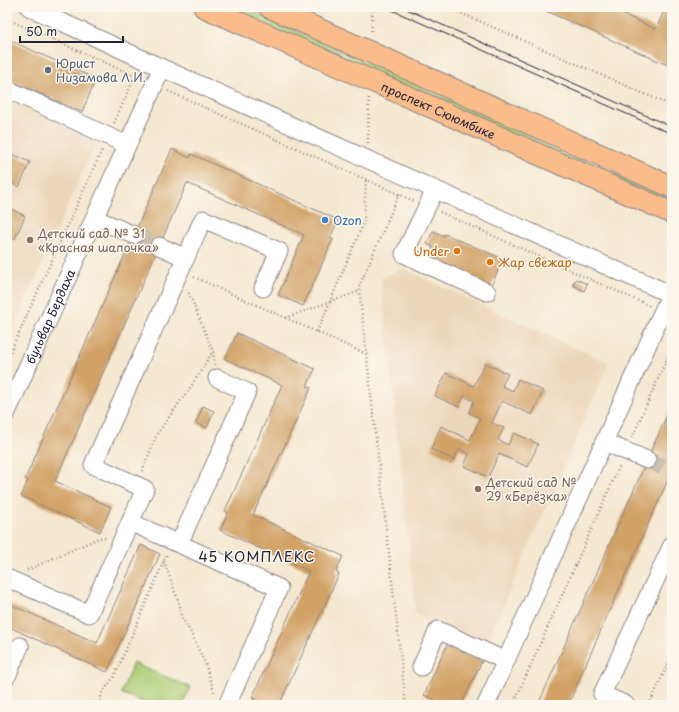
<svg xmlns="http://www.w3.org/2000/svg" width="679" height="712" viewBox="0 0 679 712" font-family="'Playpen Sans',sans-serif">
<rect width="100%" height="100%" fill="#fbf7ec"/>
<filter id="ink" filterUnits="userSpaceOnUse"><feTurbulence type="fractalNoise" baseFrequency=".025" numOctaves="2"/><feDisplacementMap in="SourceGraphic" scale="8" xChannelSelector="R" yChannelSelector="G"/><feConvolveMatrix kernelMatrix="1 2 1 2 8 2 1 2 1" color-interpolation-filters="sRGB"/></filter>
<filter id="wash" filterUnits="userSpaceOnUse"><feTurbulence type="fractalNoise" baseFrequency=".012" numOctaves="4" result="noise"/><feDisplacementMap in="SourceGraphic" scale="16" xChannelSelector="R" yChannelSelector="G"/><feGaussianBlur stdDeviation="0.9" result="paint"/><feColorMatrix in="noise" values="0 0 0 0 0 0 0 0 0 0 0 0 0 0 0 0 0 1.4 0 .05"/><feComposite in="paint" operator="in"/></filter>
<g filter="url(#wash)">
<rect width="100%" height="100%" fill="#f4e8d0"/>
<path fill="#edd7bb" d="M7,96L98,138L7,342Z
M403,269L609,363L485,647L416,614L381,278Z"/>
<path fill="#aece76" stroke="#687858" d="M223,7H243L672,199V208Z
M133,663L190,687L183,705H150L121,693Z"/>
<g id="blocks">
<path fill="#d1a165" d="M537,7H607L656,29L666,7H672V67Z
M7,39L96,79L82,112L7,79Z
M172,149L190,158L191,154L338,220L330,238L333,239L303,306L278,295L304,235L187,183L55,481L111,507L100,532L21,496L28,480L25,479Z
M7,152L30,162L19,187L7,181Z
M7,207L25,216L15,239L7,236Z
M433,231L444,236L445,234L503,259L490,289L428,258L433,247L427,244Z
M576,279L587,284L584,291L573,285Z
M237,333L315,369L307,386L311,388L253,515L343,556L336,572L339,574L281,701L290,705H252L255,699L252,698L309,571L220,530L228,513L225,511L282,385L225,359Z
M485,363L508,374L502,386L513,391L518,379L543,391L532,415L502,401L492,423L504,428L498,440L508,445L514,433L538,444L528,467L499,454L488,477L464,466L469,454L459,449L454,460L431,449L441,426L470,440L480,418L469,413L474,401L464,396L459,407L435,396L446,373L474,386Z
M672,404V471L623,580L568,705H538Z
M203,406L214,411L207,428L196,423Z
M141,545L160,554L107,672L9,627L7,631V603L97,643Z
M448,643L483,659L461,705H433L435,700L424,695Z"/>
</g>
</g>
<g filter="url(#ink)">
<use href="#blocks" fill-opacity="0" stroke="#8b8586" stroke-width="1"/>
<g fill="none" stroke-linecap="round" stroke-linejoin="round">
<path stroke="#cac0b2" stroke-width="17" stroke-dasharray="17 8" stroke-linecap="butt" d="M134,235L159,246
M647,460L672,471"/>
<defs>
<g id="minor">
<path d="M29,7L162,68L672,295"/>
<path d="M7,89L127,145"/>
<path d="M435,190L404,254L487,292"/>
<path d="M94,218L134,235"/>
<path d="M159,246L186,258"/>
<path id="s1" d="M7,412L162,68"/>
<path d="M604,442L647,460"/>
<path d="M130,522L179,544L247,392L217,378"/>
<path d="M179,544L279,588L227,705"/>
<path d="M7,578L89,614L145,489L93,465L203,219L279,251L263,288"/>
<path d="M421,667L438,630L506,661"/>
<path d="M7,676L20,646"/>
<path d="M486,705L670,295"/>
<path d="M626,705L602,694L672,545"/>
</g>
<g id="major">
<path id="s2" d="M204,7L672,213"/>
<path d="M269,7L672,187"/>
</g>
</defs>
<use href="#minor" stroke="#8b8586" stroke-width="19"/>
<use href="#major" stroke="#8b8586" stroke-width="23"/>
<path stroke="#8b8586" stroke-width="2.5" stroke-dasharray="1 3" stroke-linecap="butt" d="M447,7L672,106
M7,19L142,79
M371,35L373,7
M168,91L414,201
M114,123L135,76
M368,143L369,98
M399,194L359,287L406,705
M440,212L650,306
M194,277L366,354
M187,289L213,351L215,365
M285,318L360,291
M317,332L364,222L366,178
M7,359L102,150
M632,438L672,347
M142,471L157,434L192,385L213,351
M164,561L180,606L181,616L190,631L205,663L215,695
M27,570L99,538H107
M99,705L102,693L114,677L167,554
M513,705L620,465
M649,705L672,655"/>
<use href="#minor" stroke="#fff" stroke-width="17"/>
<use href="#major" stroke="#f9bc8a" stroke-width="21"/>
<path stroke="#22223b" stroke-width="1" d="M385,7L672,134
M402,7L672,127"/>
</g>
</g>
<circle fill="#5c6f8a" stroke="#fbf7ec" stroke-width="1.5" cx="48" cy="70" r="4"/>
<circle fill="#3f7fe0" stroke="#fbf7ec" stroke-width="1.5" cx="325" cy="220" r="4"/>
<g fill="#8d6e63" stroke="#fbf7ec" stroke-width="1.5">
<circle cx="30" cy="240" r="4"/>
<circle cx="478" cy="489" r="4"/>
</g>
<g fill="#e8710a" stroke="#fbf7ec" stroke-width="1.5">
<circle cx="457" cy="251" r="4"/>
<circle cx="490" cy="262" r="4"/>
</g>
<g text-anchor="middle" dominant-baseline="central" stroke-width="3" stroke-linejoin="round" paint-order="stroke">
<g font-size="12" fill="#4e5e75" stroke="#fbf7ec" text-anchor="start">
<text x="56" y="63">Юрист<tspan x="56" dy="14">Низамова Л.И.</tspan></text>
</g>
<g font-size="12" fill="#22223b" stroke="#fbf7ec">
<text stroke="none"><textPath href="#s2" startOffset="256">проспект Сююмбике</textPath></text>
<text stroke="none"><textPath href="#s1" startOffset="105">бульвар Бердаха</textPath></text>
</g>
<g font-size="12" fill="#366cbe" stroke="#fbf7ec" text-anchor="start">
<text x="333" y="220">Ozon</text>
</g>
<g font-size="12" fill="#785e54" stroke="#fbf7ec" text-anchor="start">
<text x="38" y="233">Детский сад № 31<tspan x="38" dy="14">«Красная шапочка»</tspan></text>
<text x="486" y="482">Детский сад №<tspan x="486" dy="14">29 «Берёзка»</tspan></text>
</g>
<g font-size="12" fill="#c56008" stroke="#fbf7ec" text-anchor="end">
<text x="449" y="251">Under</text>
<text x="498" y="262" text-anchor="start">Жар свежар</text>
</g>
<g font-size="14" letter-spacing="1" fill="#22223b" stroke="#fbf7ec">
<text x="257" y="556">45 КОМПЛЕКС</text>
</g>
</g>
<rect width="679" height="712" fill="none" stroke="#fbf7ec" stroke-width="24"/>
<path d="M20 36v6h103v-6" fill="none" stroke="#22223b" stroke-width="2"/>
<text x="26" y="36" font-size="12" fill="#22223b" stroke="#fbf7ec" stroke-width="3" paint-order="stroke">50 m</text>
</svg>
